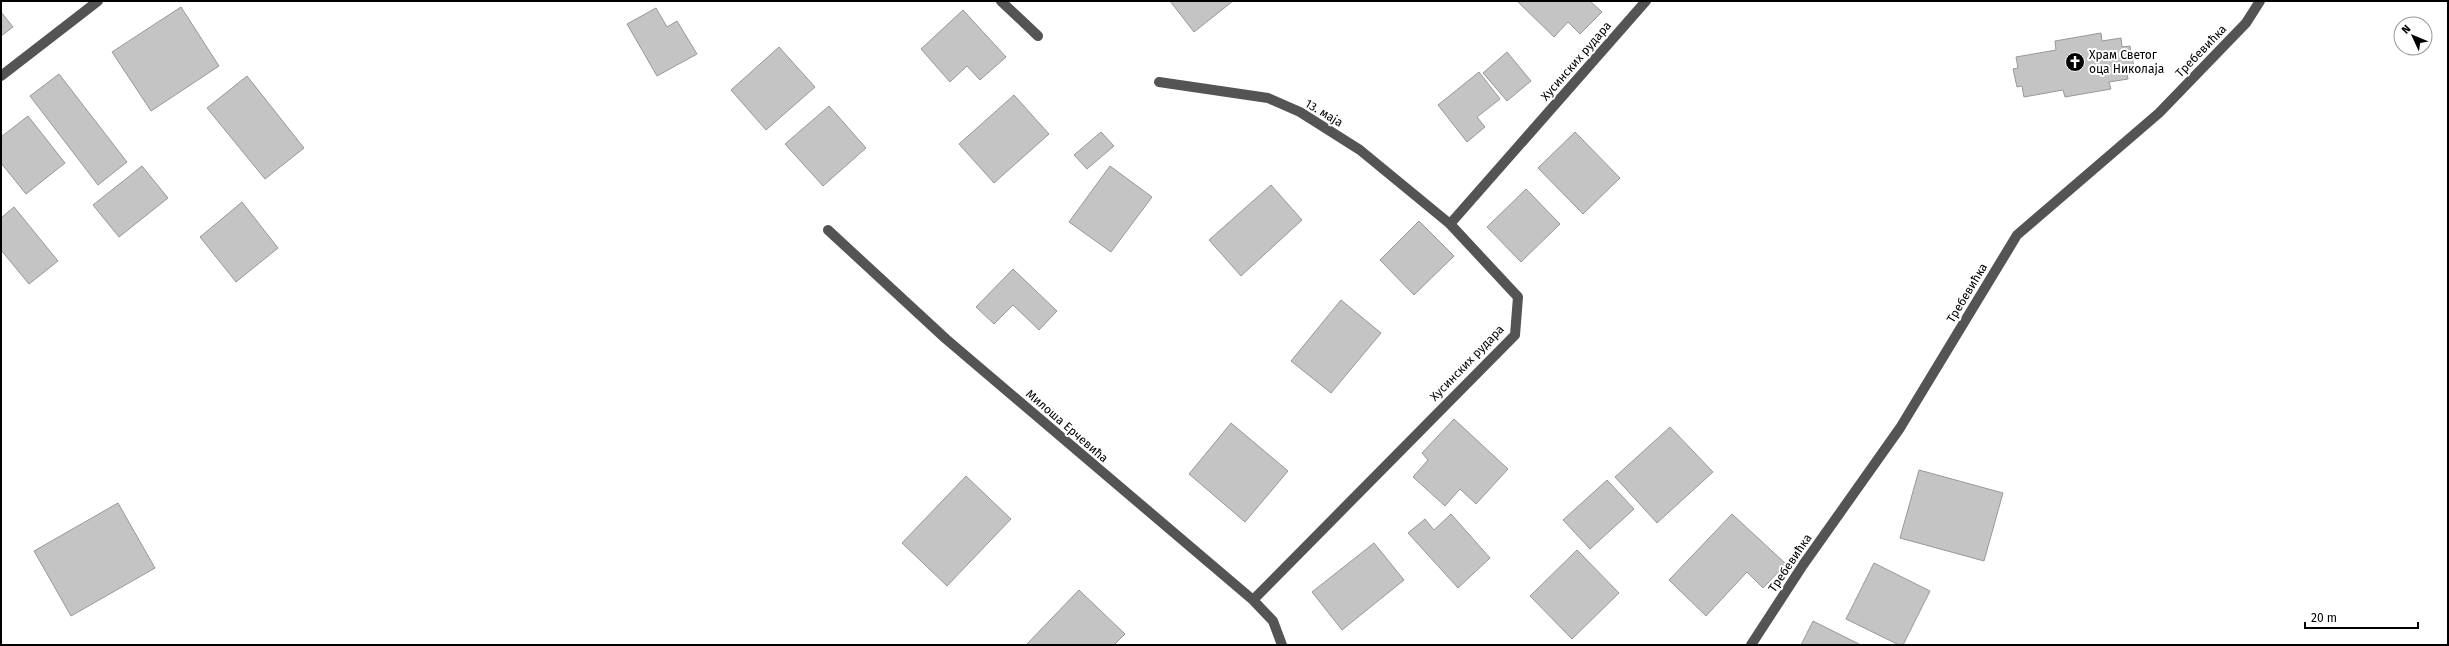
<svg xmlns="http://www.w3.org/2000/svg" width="2449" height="646" viewBox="0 0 2449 646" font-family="'Fira Sans',sans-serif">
<rect width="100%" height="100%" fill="#fff"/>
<path fill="#c4c4c4" stroke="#989898" d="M1170,1H1233L1194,32Z
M1517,1H1590L1602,12L1580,34L1568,22L1554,37Z
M181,7L219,66L151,111L112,52Z
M656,8L667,27L677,21L697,54L657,76L627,24Z
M963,10L1006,57L980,80L967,66L950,82L921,49Z
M1,12L13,27L1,36Z
M2101,33L2102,41L2121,38L2122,47L2130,46L2134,67L2126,69L2128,79L2109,82L2111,89L2065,97L2063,90L2024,97L2022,86L2017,87L2013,69L2018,68L2016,57L2056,50L2055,41Z
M779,47L815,87L766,130L731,90Z
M1507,52L1531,81L1507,101L1483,73Z
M1479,72L1500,99L1477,117L1485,127L1467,142L1438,105Z
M59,74L127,162L98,185L30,96Z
M247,76L304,148L265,179L207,108Z
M1014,95L1049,134L994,183L959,144Z
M829,106L866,148L823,186L785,144Z
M28,116L65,163L26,194L1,163V137Z
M1101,132L1114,146L1087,169L1074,155Z
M1575,132L1620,178L1583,214L1538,168Z
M142,166L168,198L119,237L93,205Z
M1110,166L1152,197L1111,252L1069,222Z
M1271,185L1302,220L1241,276L1209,240Z
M1526,189L1560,224L1521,262L1487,227Z
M242,202L278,248L236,282L200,237Z
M14,207L58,261L29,284L1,250V218Z
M1419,221L1454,256L1414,295L1380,260Z
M1013,269L1057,311L1039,330L1013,305L994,324L976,307Z
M1341,300L1381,333L1331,393L1291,361Z
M1454,419L1508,469L1476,504L1460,489L1445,506L1413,477L1428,460L1422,453Z
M1231,423L1288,471L1245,522L1189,474Z
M1670,427L1713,472L1657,523L1615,477Z
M1919,470L2003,493L1984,561L1900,538Z
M966,476L1011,519L947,586L902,543Z
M1607,480L1634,509L1590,549L1563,520Z
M118,503L155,568L71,616L34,551Z
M1451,514L1490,558L1458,588L1408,533L1425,519L1434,530Z
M1732,514L1786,564L1763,588L1747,572L1706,616L1669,580Z
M1374,543L1404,580L1342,630L1312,592Z
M1577,550L1619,593L1572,639L1530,596Z
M1874,563L1930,591L1903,645H1899L1846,619Z
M1079,590L1125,634L1114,645H1026Z
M1813,621L1861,645H1801Z"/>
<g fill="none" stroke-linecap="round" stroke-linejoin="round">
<path stroke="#545454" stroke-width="10" d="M1001,1L1038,36
M1,76L98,1
M1159,82L1268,98L1300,112L1360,150L1450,224
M828,230L946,339L1253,600L1273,621L1282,645
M1253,600L1515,335L1518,297L1450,224L1646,1
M1751,645L1803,565L1900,428L2017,235L2159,113L2246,23L2260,1"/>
</g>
<defs>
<symbol id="church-disc" viewBox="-11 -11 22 22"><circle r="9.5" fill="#000" stroke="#fff"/><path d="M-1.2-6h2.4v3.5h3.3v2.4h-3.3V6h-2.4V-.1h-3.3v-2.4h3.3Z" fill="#fff"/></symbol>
</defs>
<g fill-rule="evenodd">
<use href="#church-disc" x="2064" y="51" width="22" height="22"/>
</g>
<g text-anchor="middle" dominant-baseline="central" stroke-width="4" stroke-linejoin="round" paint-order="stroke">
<g font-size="12" fill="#000" stroke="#fff">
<text transform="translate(2201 51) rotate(-46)">Требевићка</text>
<text transform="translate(1576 61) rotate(-49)">Хусинских рудара</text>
<text transform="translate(1324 113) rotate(31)">13. маја</text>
<text transform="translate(1967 293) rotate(-59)">Требевићка</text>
<text transform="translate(1467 363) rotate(-46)">Хусинских рудара</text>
<text transform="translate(1067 426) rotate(41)">Милоша Ерчевића</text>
<text transform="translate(1790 563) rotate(-56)">Требевићка</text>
</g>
<g font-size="12" fill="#000" stroke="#fff" text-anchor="start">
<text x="2089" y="55">Храм Светог<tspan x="2089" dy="14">оца Николаја</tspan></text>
</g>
</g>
<rect width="2449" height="646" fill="none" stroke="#000000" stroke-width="4"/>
<g transform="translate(2413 36) rotate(314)"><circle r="19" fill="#ffffff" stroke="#999999"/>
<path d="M0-3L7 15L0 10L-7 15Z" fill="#000000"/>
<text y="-6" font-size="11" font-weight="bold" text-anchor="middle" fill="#000000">N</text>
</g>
<path d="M2305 622v6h113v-6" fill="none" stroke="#000000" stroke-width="2"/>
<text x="2311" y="622" font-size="12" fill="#000000" stroke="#ffffff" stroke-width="3" paint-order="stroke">20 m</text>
</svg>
